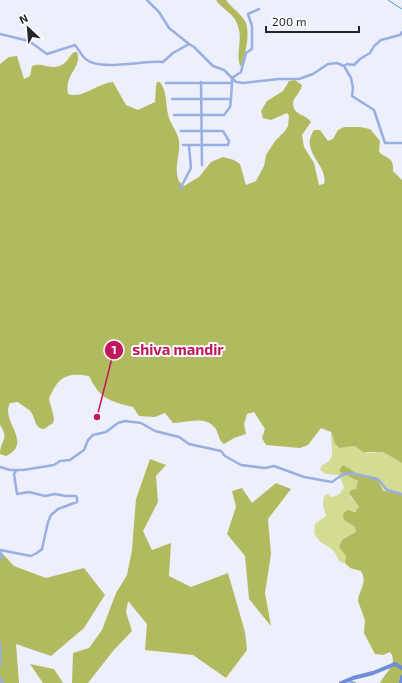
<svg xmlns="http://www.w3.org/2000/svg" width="402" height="683" viewBox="0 0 402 683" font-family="'Exo 2',sans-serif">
<rect width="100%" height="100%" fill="#edeffa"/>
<path fill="#d4db93" d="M331,434L336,446L339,448L355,446L368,453L383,452L402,463V493L383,491L378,480L355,474L346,466L343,475L351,477L358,481V486L350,496L359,507L358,510L351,512L344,520L355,527L357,532L339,547L347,556L345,563C337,563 338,555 333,550C324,542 321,546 314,533L315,524L326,516L323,505L324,496L328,494L331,497C337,497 342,492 344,487L339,475L326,474L320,470L322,465C337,460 331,448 331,434Z"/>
<path fill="#b2ba60" d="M216,0H226C231,7 241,14 245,21C251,32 245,56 241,67C235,57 242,42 239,30C236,13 224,12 216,0Z
M74,52H77C83,68 64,73 68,94C84,99 97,83 113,82L126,105L138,110L155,102C156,95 155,88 157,82H160C168,93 165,105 169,118C172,126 178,133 179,141C181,154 170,178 184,186L199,177L211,162L223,157L234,160L240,164L246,185L256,181L264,166L266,155L275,141L285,131L288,126L289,116L287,113L271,120L263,118L261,111L267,101L283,91L289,81L295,80L302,85C301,93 292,98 293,105C295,116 306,114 311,122L302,135L304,147L314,163L319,185L324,184C329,165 299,152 314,130H320L328,141L333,139L338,130L344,127H360L370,129L380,141L379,151L381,154C389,159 394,159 393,171L402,180V463L383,452H363L355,446L339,448L335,444L331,432L321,428L308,445L300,448L266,445L262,438L265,429L254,412L247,414L244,424L246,434L234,438L224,444C218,440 219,433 215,428C205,415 186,423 173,423L165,413L155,417L139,416L133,407C109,401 100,399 89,376C65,372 58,378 49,399L54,418L53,423L44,429C34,428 36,419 31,412C28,408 22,406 18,402L10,403C0,422 34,442 6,456L0,454C0,441 10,439 0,425V64L9,57L17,56L24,79L30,76L32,66C43,61 52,72 63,64C68,61 70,55 74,52Z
M150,459L166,465L156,476L158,502L143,531L152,550L171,543L169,576L191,587L228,573L245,632L247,650L226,678L193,655L145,650L147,624L128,601L126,612L132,631L113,651L88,683H72L73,653L89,648L102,630L116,593L127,575L132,550L136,499Z
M343,465C359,473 354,477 375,477L378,480L383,491L402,493V683H380C385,673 399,663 390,652L383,655L375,654L364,633L365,620L358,601C359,590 368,582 361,571L350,568L345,563L346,556L339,547L342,540L356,532L355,527L344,520L343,514L347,510L355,512L359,507L349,493L351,490L356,489L358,481L340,472V469Z
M276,483L291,489L268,519L271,554L265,593L271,626L249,599L245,556L227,534L236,507L232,491L242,488L252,503Z
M0,551L14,566L46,578L84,568L105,595L84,628L51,656L16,644L19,683H0Z
M30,664L54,669L63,683H43Z"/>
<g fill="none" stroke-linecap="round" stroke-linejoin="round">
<path stroke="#48a5d7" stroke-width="1" d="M388,0L402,9"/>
<path stroke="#99aee1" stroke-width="2.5" d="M147,0L159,12L169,28L189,44
M0,34L29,41L47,54L75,45C79,50 82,57 87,60C102,71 145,60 163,62L173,53L189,44L194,47L213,66L224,70L236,82L243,83L279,79H299L313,74L328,64L337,63L344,66L351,78L353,88L352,96L374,110L385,143H402
M344,66L347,64L354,65L360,59L370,53L374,46L381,40L400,35L402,32
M201,82L202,165
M166,83H232V78L241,72L246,53L252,49V26L248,14L259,9
M172,99H231L232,83
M174,115H224L230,107L231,99
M181,131H223L229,141L228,145H183
M180,189L191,168L189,146
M0,467L10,470H23L54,465L60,461L70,460L84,450L88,440L93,435L106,432L118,423L125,421L141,423L155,431L179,437L189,444L221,451L225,456L241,465L265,468L274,466L304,477L332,482L342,475L351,473L378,479L387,490L402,494
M0,550L31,556L37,553L42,549L48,522L51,515L58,509L77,502V498L76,496H66L55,494L45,496L29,492L17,494L14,474L16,471
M0,552L2,555L0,560
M0,644V665
M0,677L3,683
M349,681L355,683"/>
<path stroke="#708cd8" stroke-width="4" d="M341,683L353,678L373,673L395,664L402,668
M401,683L402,677"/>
</g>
<path fill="none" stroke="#c2185b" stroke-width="1.5" d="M97 417L114 350"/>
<g fill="#c2185b" stroke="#fcfdff" stroke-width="1.5">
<circle cx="97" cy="417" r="4"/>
<circle cx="114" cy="350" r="10"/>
</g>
<g font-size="12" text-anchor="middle" font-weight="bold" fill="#fff">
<text x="114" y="354">1</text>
</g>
<g font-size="15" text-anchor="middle" font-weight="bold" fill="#c2185b" stroke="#fcfdff" stroke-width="4" stroke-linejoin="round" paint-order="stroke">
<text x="178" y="355">shiva mandir</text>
</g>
<g transform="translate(28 28) rotate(334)" stroke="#fcfdff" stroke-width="3" paint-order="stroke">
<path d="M0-3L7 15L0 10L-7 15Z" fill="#242529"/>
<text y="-6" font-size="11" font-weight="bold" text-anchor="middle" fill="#242529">N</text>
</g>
<path d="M266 26v6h93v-6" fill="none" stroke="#242529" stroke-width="2"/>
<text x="272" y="26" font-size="12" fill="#242529" stroke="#fcfdff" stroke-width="3" paint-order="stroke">200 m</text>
</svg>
